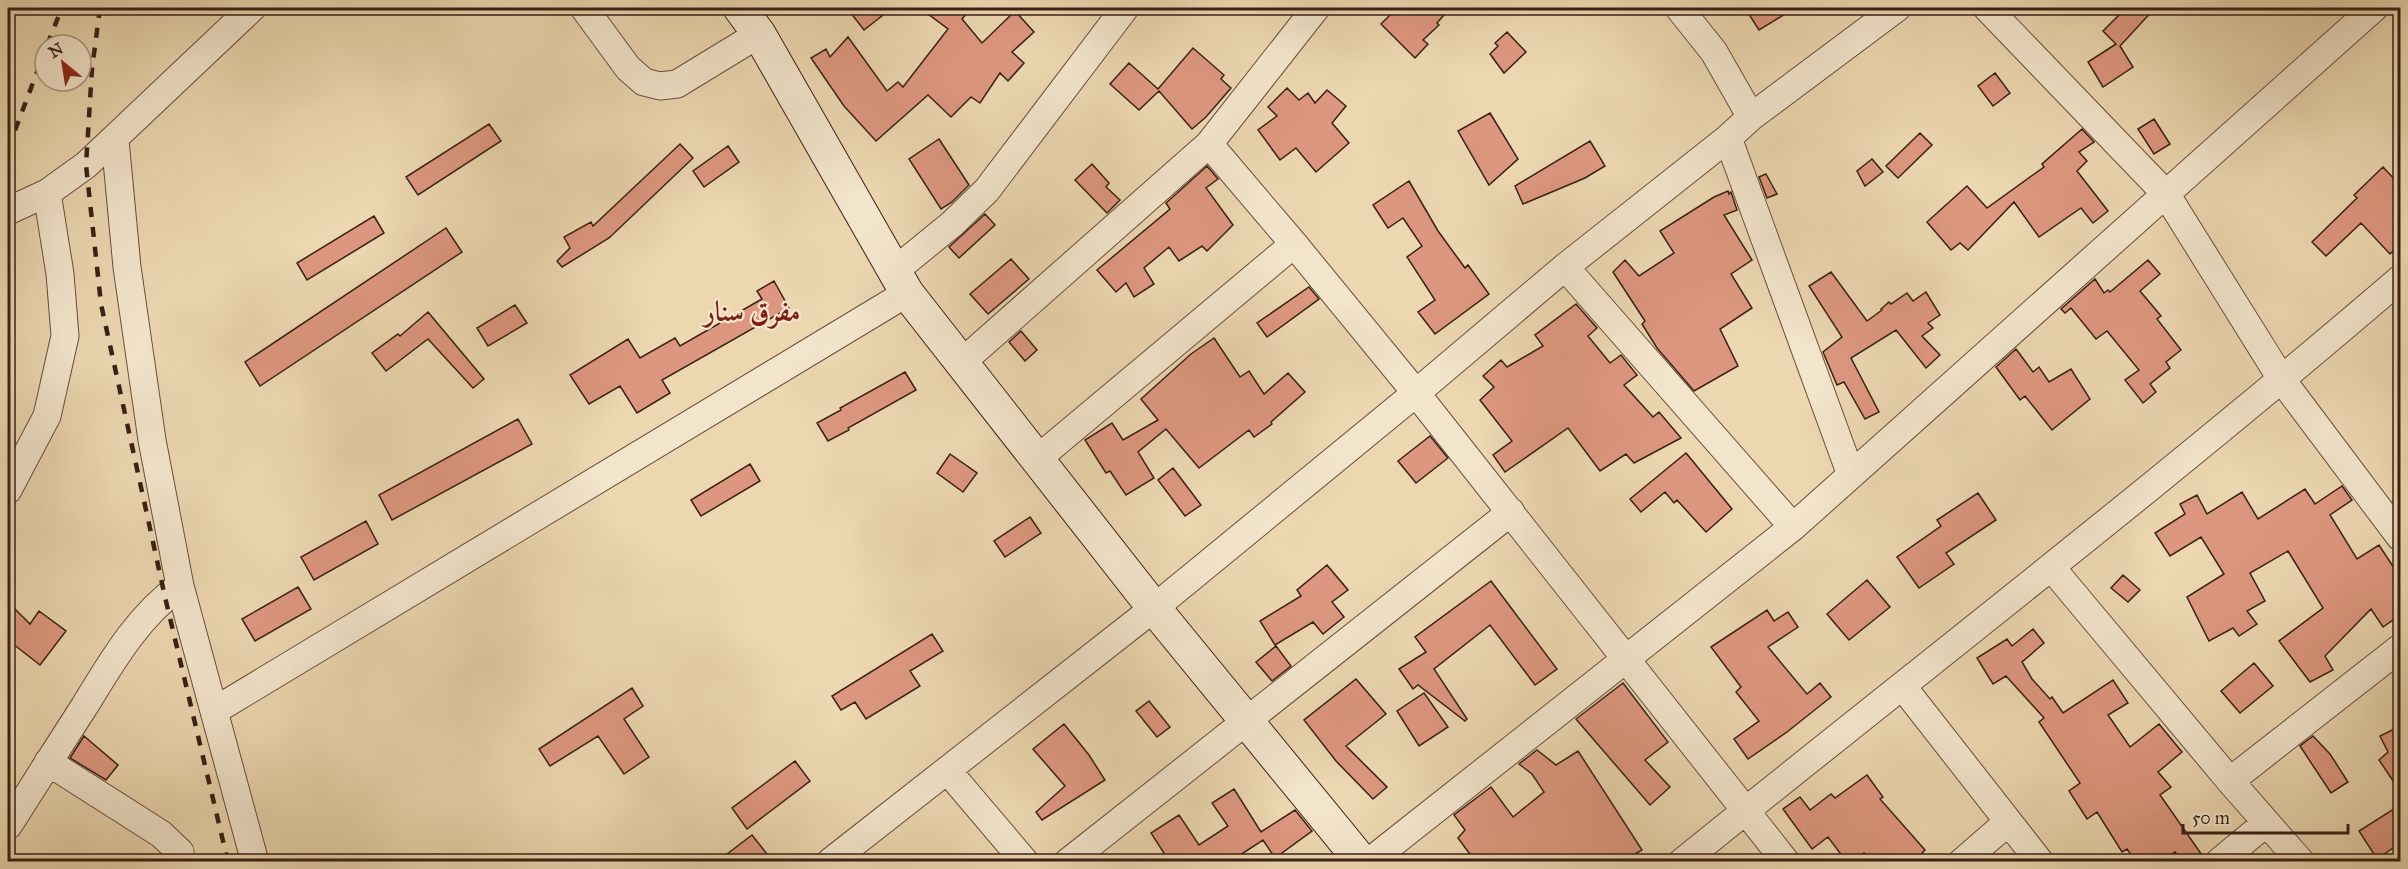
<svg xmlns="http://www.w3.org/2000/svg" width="2408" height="869" viewBox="0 0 2408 869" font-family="'IM FELL Great Primer',Amiri,serif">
<rect width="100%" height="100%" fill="#ecd7b1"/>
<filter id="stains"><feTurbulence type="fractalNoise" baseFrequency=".00333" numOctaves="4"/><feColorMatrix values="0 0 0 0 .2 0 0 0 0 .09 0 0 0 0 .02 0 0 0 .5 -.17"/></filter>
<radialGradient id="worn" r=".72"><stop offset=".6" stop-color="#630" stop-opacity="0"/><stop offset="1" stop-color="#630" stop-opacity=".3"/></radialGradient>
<path fill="#dd9780" stroke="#392016" stroke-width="1.5" d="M847,8H892L864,30Z
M920,8H971L962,19L982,43L1015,11L1034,32L1012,52L1024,63L1008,81L1000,73L980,103L971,97L951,117L928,95L876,141L844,106L811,58L826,49L830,57L848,37L887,91L898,82L903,87L948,29Z
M1397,8H1450L1437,23L1439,25L1423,40L1428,44L1415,58L1381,24Z
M1745,8H1795L1759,30Z
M2126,8H2155L2120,46L2133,67L2103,87L2088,62L2116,44L2103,31Z
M1507,32L1526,52L1504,73L1490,54L1498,46L1495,43Z
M1193,48L1224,75L1221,79L1231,88L1206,117L1192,129L1159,91L1139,110L1110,84L1129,63L1158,89Z
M1995,73L2010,93L1993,106L1978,86Z
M1287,88L1299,100L1308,93L1315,103L1327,90L1346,106L1332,123L1349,143L1316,172L1296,148L1280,160L1258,130L1277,116L1268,107Z
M1490,113L1518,159L1489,185L1458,131Z
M2154,119L2170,144L2154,154L2138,129Z
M489,124L501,141L418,195L406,177Z
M2082,129L2094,142L2079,152L2087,161L2077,171L2108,211L2093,223L2081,208L2039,237L2014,202L1968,250L1960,243L1951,250L1927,222L1967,186L1987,208L2044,167L2042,164Z
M1920,133L1932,145L1898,178L1886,166Z
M939,139L969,185L952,202L941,209L909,159Z
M1590,141L1605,166L1585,178L1523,204L1515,186Z
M680,144L693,158L609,238L562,267L557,261L570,248L564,237L591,222L593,226Z
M728,146L739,162L704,187L693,171Z
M1872,159L1883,172L1865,186L1857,171Z
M1092,164L1109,183L1106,187L1120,200L1107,213L1075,180Z
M1207,166L1218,179L1206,188L1233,225L1207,251L1202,246L1179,261L1169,247L1144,268L1154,284L1134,297L1126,283L1116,292L1097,270L1170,209L1166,203Z
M2383,167L2400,185V244L2390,254L2361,223L2326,256L2312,242L2357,198L2354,195Z
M1766,174L1777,194L1767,198L1759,177Z
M1409,181L1438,231L1465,268L1468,265L1489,294L1435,334L1418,312L1435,300L1407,257L1422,246L1403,218L1388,228L1373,205Z
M1728,191L1729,194L1731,192L1737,210L1724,215L1752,260L1731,274L1752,308L1720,329L1738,366L1694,391L1657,348L1642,324L1645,321L1613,272L1625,260L1639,276L1674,253L1660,231L1714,197Z
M985,214L995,225L959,258L949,247Z
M374,216L384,233L307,280L297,263Z
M446,228L462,252L260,386L245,362Z
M1011,259L1029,279L988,314L970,294Z
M2148,260L2160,274L2140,291L2161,316L2157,319L2181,350L2166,362L2170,368L2150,384L2156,392L2143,403L2125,380L2139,370L2107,331L2096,339L2071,308L2065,313L2061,309L2095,279L2104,293L2108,290L2110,292Z
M1831,272L1867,321L1882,310L1881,309L1889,302L1891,304L1907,293L1913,301L1926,292L1940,315L1928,323L1933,328L1922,336L1940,355L1926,368L1896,330L1851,358L1879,412L1865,419L1844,382L1837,385L1823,352L1842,337L1809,286Z
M774,281L789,308L662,380L670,393L637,413L620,386L589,404L570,375L628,339L640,358L675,338L680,346L762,299L757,291Z
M1309,287L1319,299L1267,337L1257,323Z
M1576,304L1597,328L1588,336L1610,363L1621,355L1637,375L1624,385L1653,417L1659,412L1681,438L1634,463L1626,454L1600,471L1568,428L1505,472L1493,455L1512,441L1480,400L1494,387L1483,376L1501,360L1507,367L1543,346L1535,335Z
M515,305L527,323L488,346L477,328Z
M428,312L484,379L473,388L428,339L386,371L372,353L398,334L400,336Z
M1021,331L1037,350L1025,361L1009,342Z
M1214,338L1240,377L1249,371L1264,394L1288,373L1305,392L1271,422L1272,424L1254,437L1249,430L1199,468L1166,429L1138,452L1154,478L1126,495L1110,471L1106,473L1085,440L1112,423L1123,440L1158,420L1141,399L1191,354Z
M2016,349L2033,372L2039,367L2049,382L2071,369L2090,399L2052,430L2025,396L2020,400L1996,367Z
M905,372L916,390L848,428L849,430L828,441L817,423L841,410L840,408Z
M518,419L532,444L392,520L379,495Z
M1430,436L1448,458L1416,483L1398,461Z
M1686,453L1732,509L1706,532L1677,500L1674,503L1665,492L1641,512L1630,499Z
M950,454L977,473L963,492L937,473Z
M750,464L760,481L701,516L691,500Z
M1173,468L1201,505L1185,516L1158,480Z
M2342,486L2352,500L2330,515L2357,559L2379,545L2400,577V615L2383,627L2371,609L2325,656L2333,670L2310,682L2279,641L2323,608L2288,551L2250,573L2265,601L2247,611L2257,624L2239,636L2233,628L2209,641L2187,597L2224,574L2201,537L2170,556L2155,533L2185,514L2180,504L2197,495L2207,514L2242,492L2258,519L2305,489L2315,504Z
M1978,493L1996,520L1946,553L1954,564L1919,588L1897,557L1941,526L1937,520Z
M1030,517L1041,533L1005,557L994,541Z
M366,521L378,544L314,580L301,557Z
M1327,565L1348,590L1332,602L1344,617L1323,634L1313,622L1275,645L1260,621L1301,596L1297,590Z
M2123,575L2140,590L2128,602L2111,588Z
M1867,580L1890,607L1849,640L1827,614Z
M1491,581L1557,669L1535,685L1490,625L1434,669L1467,719L1465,721L1418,685L1413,689L1399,669L1426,652L1415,637Z
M298,587L311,609L255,641L242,619Z
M8,602L30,624L39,611L66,631L40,665L8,640Z
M1767,610L1774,621L1788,612L1798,627L1768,647L1807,694L1820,683L1831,697L1787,732L1748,759L1734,739L1759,721L1736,692L1741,687L1711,647Z
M2033,629L2044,643L2022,662L2032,679L2050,699L2052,697L2063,713L2113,680L2128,703L2108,715L2130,747L2159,724L2182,752L2158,772L2171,787L2160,795L2204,858V861H2182L2175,852L2161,861H2136L2127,849L2122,852L2097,812L2087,819L2069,791L2080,783L2039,722L2044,718L2006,676L1993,684L1977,658L2007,639L2012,646Z
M932,634L943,651L910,671L920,686L866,719L855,702L841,710L832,696Z
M1276,646L1291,666L1272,681L1256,662Z
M2254,663L2273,686L2240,713L2221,691Z
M1356,679L1386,714L1346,746L1387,787L1373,799L1336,761L1304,720Z
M1623,683L1668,742L1645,760L1670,787L1650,805L1576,719Z
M632,688L643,706L624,719L649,757L624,774L598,736L550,766L539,749Z
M1424,693L1448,727L1419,746L1397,711Z
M1149,701L1170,727L1157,737L1136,711Z
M1064,724L1089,755L1105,780L1042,820L1036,812L1065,786L1033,749Z
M2400,726V791L2379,760L2388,752L2380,736Z
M84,736L118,765L106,780L70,758Z
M2313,736L2330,754L2348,782L2331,793L2300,746Z
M1537,750L1556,765L1578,751L1642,850L1623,861H1475L1458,838L1465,830L1454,815L1491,787L1513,817L1544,792L1532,774L1519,764Z
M795,761L810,781L747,829L732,808Z
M1867,775L1883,797L1880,799L1925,850L1922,853L1929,861H1872L1864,853L1853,861H1846L1828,837L1812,849L1783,809L1800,797L1810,810L1831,794L1835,798Z
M1234,789L1261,832L1295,810L1312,831L1275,858L1263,840L1231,861H1169L1151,833L1179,815L1199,845L1228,826L1212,803Z
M2400,805V843L2377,859L2359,831Z
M752,835L767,854L757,861H718Z"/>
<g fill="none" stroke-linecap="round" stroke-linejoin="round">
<defs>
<path id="street" d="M584,8L628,68L644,82L660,86L677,84L759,34
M1679,8L1714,52L1751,117
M1987,8L2166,194L2282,380L2400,537
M1728,138L1851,475
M115,140L127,267L152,440L180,586L255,862
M1209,144L1294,244L1416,393L1786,862
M8,211L47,193L86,165L252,8
M1565,267L1793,527
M893,272L952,224L987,190L1125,8
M961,363L1209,144L1316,8
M1036,460L1294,244
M8,490L47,416L65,336L60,274L47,193
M2051,567L2230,781L2301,862
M1903,687L2040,862
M214,711L907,293
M48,762L161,834L180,852L176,862
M947,770L1025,862
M2230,781L2400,648
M8,826C33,787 58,747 84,707C111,663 137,617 180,586
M830,862L1154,608L1416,393L1565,267L1728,138L1751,117L1897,8
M1068,862L1511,512
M1369,862L1793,527L2374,8
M1682,862C1922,668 2166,480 2400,279
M1962,862L2008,822
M2219,862L2266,823"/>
<path id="secondary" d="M740,8L759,34L907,293L1154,608L1362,862"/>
</defs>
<use href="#street" stroke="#664e3d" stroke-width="29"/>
<use href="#secondary" stroke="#392016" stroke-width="35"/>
<use href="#street" stroke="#f3e5cc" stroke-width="27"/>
<use href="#secondary" stroke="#f3e5cc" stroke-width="33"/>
<path stroke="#392016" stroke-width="4.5" stroke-dasharray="10 10" stroke-linecap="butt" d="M100,8L92,69L86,165L101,304L165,597L228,862
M47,45L62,8
M8,149L45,51"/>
</g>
<g text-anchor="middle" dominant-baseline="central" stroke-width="4.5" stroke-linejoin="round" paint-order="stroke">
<g font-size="28" font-weight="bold" fill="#7a1f14" stroke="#f3e5cc">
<text x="752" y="311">مفرق سنار</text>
</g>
</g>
<rect width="2408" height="869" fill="none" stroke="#ecd7b1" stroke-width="30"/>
<rect x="9" y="9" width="2390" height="851" fill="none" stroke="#392016" stroke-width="3"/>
<rect x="15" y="15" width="2378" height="839" fill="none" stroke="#392016" stroke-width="1.5"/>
<g transform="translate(63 63) rotate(330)"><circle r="28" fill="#f3e5cc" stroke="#a99683" stroke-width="1.5"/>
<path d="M0-4.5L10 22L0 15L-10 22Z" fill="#8f2418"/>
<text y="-9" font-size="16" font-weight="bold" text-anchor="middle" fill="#392016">N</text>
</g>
<path d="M2183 824v9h165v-9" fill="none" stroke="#392016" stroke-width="3"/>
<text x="2192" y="824" font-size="18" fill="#392016" stroke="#f3e5cc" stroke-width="4.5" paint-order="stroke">50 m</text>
<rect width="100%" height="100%" filter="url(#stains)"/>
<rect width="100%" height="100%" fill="url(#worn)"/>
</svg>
